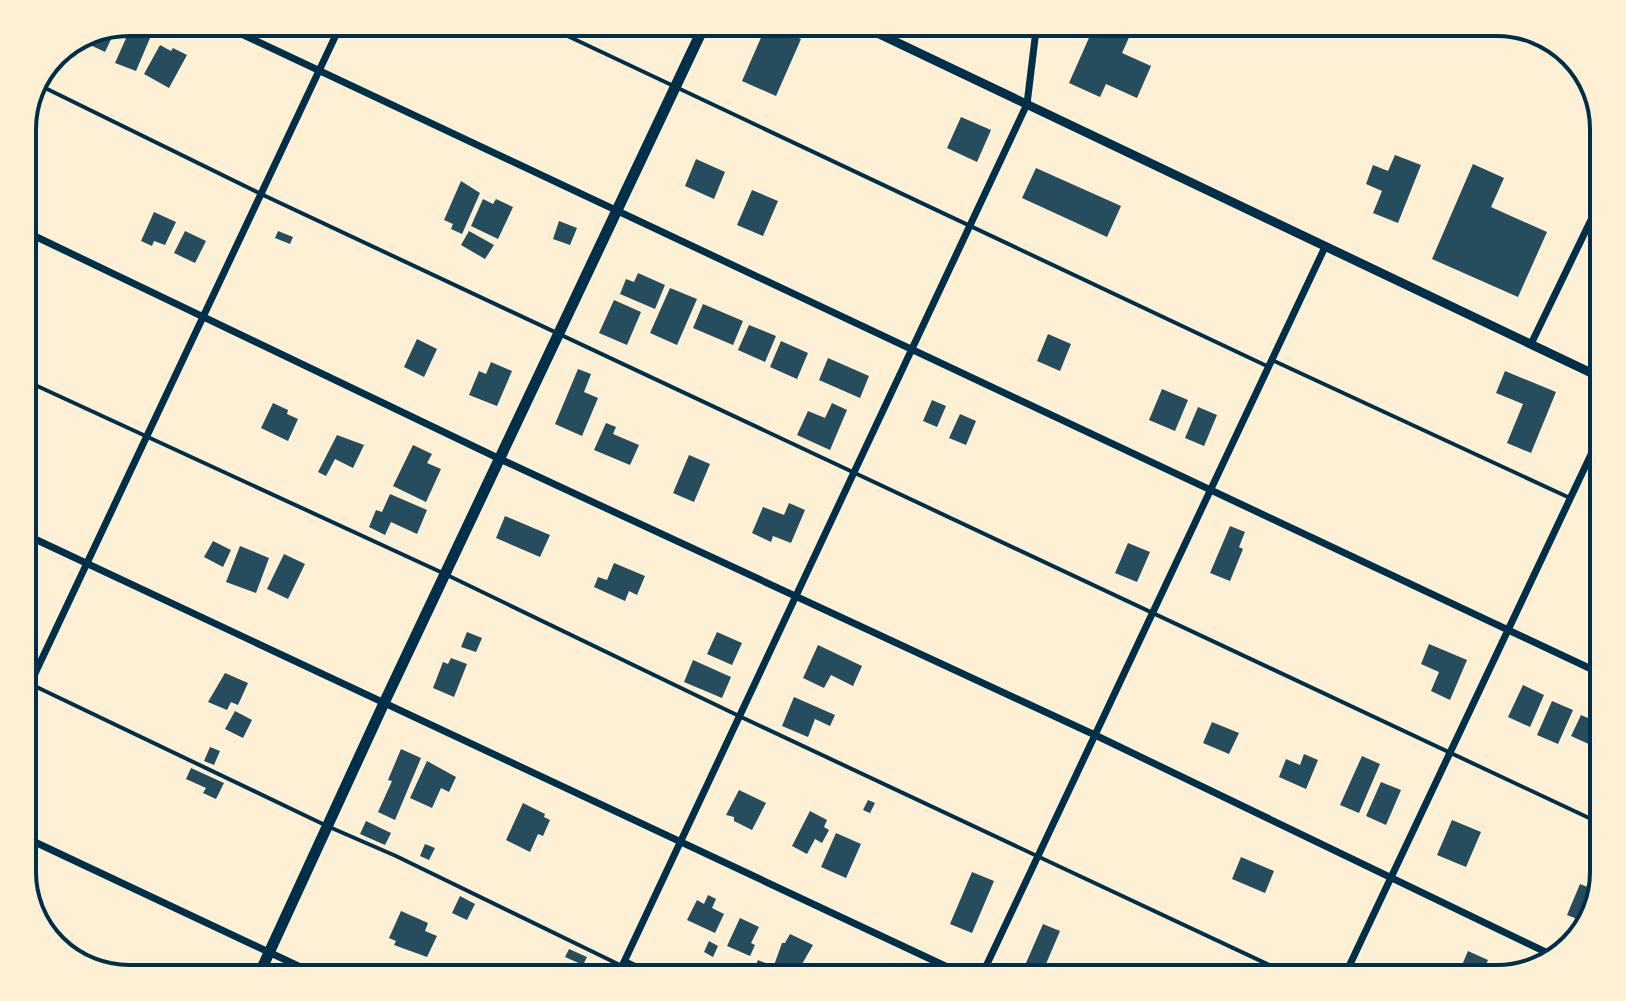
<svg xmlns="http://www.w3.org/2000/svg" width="1626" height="1001" viewBox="0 0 1626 1001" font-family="Roboto,sans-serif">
<rect width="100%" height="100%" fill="#fdf0d5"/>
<path fill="#264d5e" d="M1096,22H1136L1122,53L1151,66L1137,98L1106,84L1100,97L1069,83Z
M767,24L801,39L776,96L742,81Z
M117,27L105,52L86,43L88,39Z
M131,27L150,38L136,71L115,63Z
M160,45L171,51L173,48L187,55L169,88L144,74Z
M961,117L991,130L977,162L947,148Z
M1395,155L1421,165L1398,223L1373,213L1382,191L1366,184L1373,165L1388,171Z
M696,159L725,172L714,199L685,186Z
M1473,164L1504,178L1491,207L1547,232L1518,297L1432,259Z
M1036,168L1121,206L1107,237L1022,198Z
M461,181L480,193L462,234L451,229L453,224L444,220Z
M752,190L778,201L763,236L737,225Z
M483,199L493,204L496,199L513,207L498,239L471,226Z
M154,212L176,222L165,245L154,241L152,246L141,241Z
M559,221L577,228L570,245L553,239Z
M185,231L206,241L195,263L174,253Z
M278,231L293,237L290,244L275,238Z
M469,231L494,245L485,259L461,245Z
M638,273L665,285L655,309L620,294L626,279L634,282Z
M670,288L697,299L677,345L650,333Z
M614,300L641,312L627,345L599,333Z
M703,304L743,321L733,345L693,328Z
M749,325L776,336L765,362L738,350Z
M1048,334L1071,344L1060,371L1037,361Z
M417,339L437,349L424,377L404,367Z
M781,341L808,353L797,379L770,367Z
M828,358L869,376L860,398L819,380Z
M491,362L512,371L497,406L469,395L479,371L486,374Z
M578,369L591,374L584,392L598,398L582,436L555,424Z
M1505,371L1556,392L1531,453L1507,443L1523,404L1496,393Z
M1162,389L1188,400L1175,431L1149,420Z
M932,400L946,406L937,427L923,421Z
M273,403L288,410L287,414L298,419L288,441L261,428Z
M832,403L847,410L830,450L797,435L808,411L825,418Z
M1198,407L1217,415L1204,446L1185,438Z
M960,414L976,421L966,445L949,438Z
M606,423L616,427L613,434L639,445L630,465L594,450Z
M337,435L364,445L353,468L335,459L326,476L318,472Z
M413,445L432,454L427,463L441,469L426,502L393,486Z
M689,455L710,464L694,502L673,493Z
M390,494L427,510L417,534L391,522L385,535L369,527L376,510L382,512Z
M789,503L805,510L791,543L773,536L771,542L752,533L763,507L784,515Z
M505,516L550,535L540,557L496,538Z
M1230,526L1245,532L1239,547L1243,549L1230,581L1210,573Z
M213,541L231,550L223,567L204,557Z
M1128,543L1150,552L1137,582L1115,573Z
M240,546L269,558L256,593L226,582Z
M284,554L305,564L288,599L267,589Z
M614,563L645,576L637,595L629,591L625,601L594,587L598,577L607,580Z
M467,632L482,638L476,652L461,647Z
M717,632L742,643L732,665L707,654Z
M1429,644L1467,660L1450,700L1431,691L1439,672L1421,664Z
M818,645L862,666L853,686L831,675L824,688L803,678Z
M451,658L467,664L454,697L433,688L443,662L448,664Z
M693,660L731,677L722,698L684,682Z
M225,673L248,683L238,705L231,702L227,710L208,702Z
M1523,685L1544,695L1530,727L1508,717Z
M794,697L835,715L830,726L815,719L808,737L782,726Z
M1552,701L1573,710L1558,744L1537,735Z
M235,711L252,720L243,738L225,729Z
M1581,715L1604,725V751L1571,736Z
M1212,722L1239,733L1229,754L1203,743Z
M210,747L220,751L214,765L204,761Z
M401,749L421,758L395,820L378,812L392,781L388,780Z
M1304,754L1318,760L1306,789L1279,777L1286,759L1300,765Z
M1362,756L1380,764L1359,813L1340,805Z
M427,761L456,777L449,792L441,788L432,808L410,798Z
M191,768L224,783L216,799L203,793L206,788L186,779Z
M1381,782L1401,790L1386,825L1366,816Z
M739,790L766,803L752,830L734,821V817L726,815Z
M868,800L875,803L870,813L863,810Z
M523,803L545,814L544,817L550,820L543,836L538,834L530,852L506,840Z
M810,811L827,820L824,827L829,830L822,843L815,839L807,854L792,846Z
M1452,820L1481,832L1466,867L1437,855Z
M366,821L391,833L385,845L360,834Z
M836,833L861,844L846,878L821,867Z
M425,844L435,848L429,860L420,856Z
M1241,857L1274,871L1265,893L1232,879Z
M972,872L994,881L972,933L950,924Z
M1580,884L1598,891L1585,922L1567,915Z
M708,895L716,899L712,908L724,914L715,933L687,920L697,900L704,904Z
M460,896L475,904L467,920L452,913Z
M401,911L428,923L425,931L437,936L427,957L394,945L396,941L389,938Z
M740,918L759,927L751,943L755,945L750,956L727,946Z
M1043,924L1060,931L1043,971L1026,963Z
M790,934L813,945L794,978L773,968L782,943H785Z
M709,941L718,946L713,957L704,952Z
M569,949L587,957L583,965L565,957Z
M1468,951L1488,960L1480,979H1456Z
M758,960L768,964L763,978L752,973Z
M841,969L854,976L852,979H830L835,970L839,972Z"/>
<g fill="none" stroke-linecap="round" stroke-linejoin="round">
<path stroke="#003049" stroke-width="4" d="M538,22L1269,367
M39,85L261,194L1604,825
M1272,360L1570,498
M22,379L445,574L739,716L1299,979
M22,680L327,826L396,856L622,966
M625,960L664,979"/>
<path stroke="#003049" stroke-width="7" d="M216,22L1604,675
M22,230L500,459L1095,735L1558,958
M1531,344L1604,193
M22,533L973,979
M22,701L342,22
M22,836L326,979
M616,979L1027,104L1037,22
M980,979L1325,247
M1343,979L1604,427"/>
<path stroke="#003049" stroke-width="9" d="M854,22L1604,379"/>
<path stroke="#003049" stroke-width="11" d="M257,979L384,703L706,22"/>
</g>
<path d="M0 0H1626V1001H0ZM129 36H1497A93 93 0 0 1 1590 129V872A93 93 0 0 1 1497 965H129A93 93 0 0 1 36 872V129A93 93 0 0 1 129 36Z" fill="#fdf0d5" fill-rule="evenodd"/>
<path fill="none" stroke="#003049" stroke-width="4" d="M129 36H1497A93 93 0 0 1 1590 129V872A93 93 0 0 1 1497 965H129A93 93 0 0 1 36 872V129A93 93 0 0 1 129 36Z"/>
</svg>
